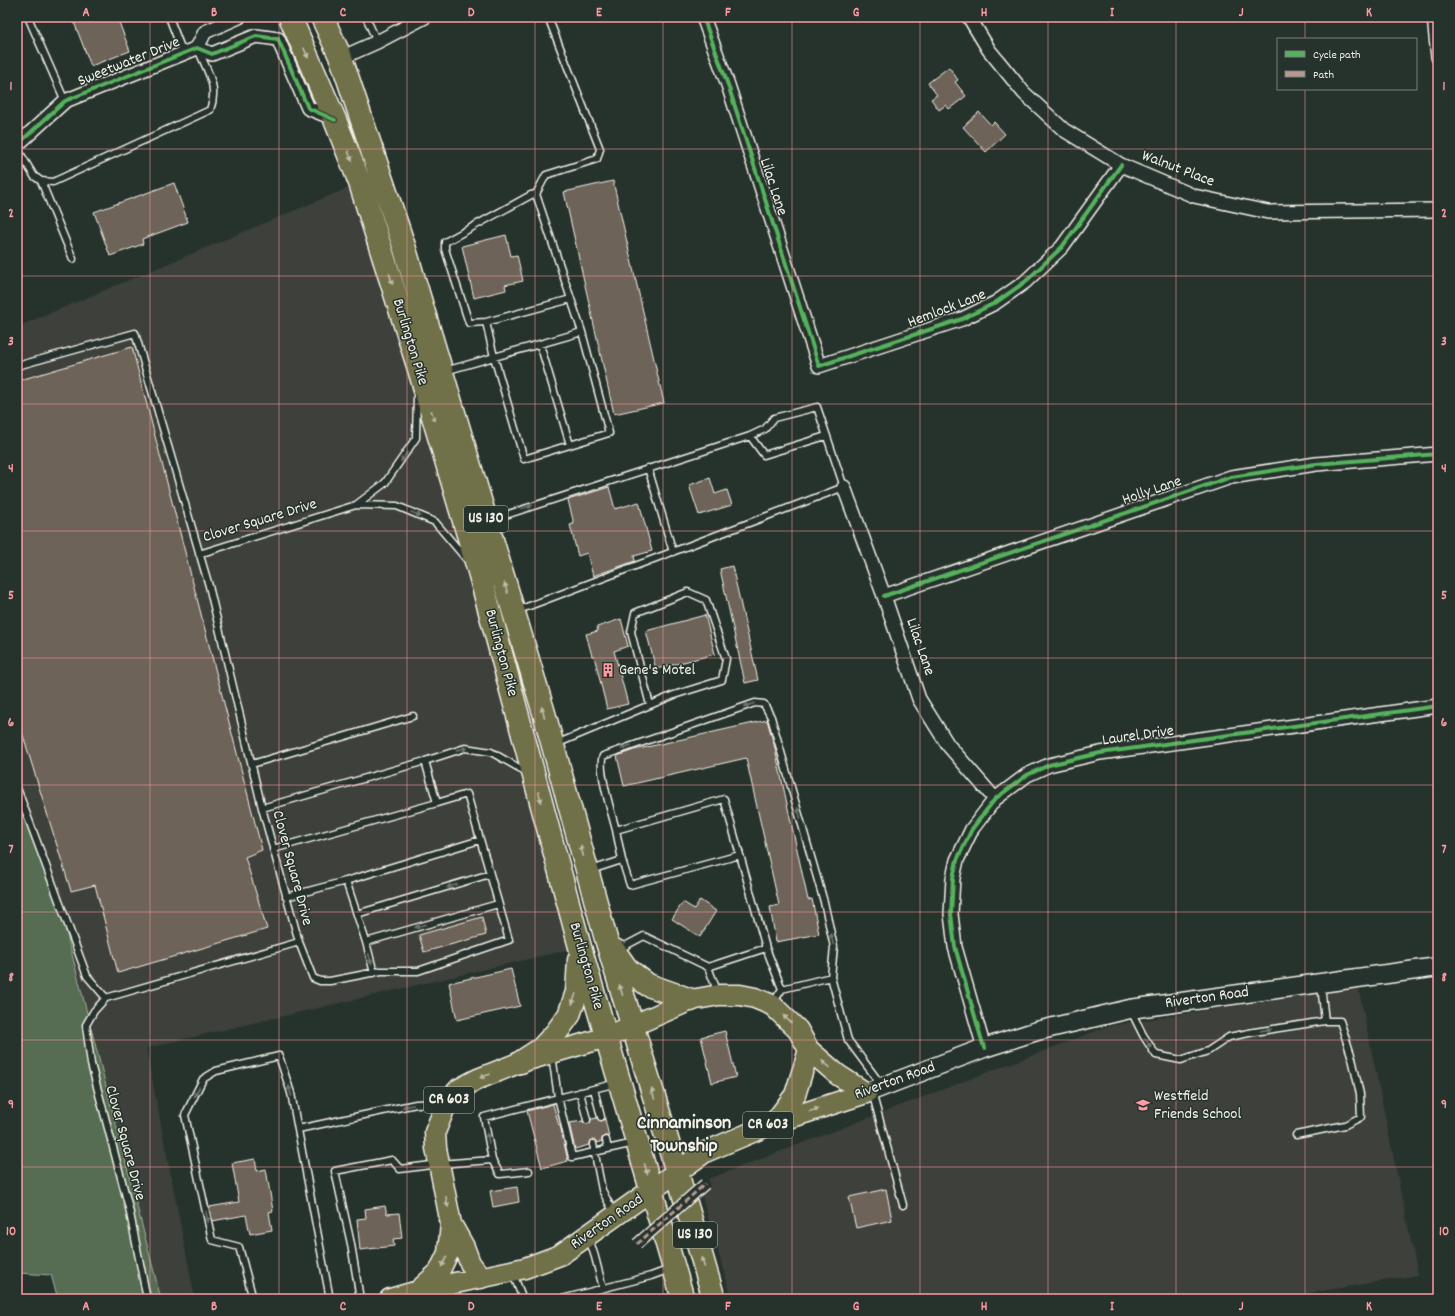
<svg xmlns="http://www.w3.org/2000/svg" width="1455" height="1316" viewBox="0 0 1455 1316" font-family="Dekko,sans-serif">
<rect width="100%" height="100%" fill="#26332d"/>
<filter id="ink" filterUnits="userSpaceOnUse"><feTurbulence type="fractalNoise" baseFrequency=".025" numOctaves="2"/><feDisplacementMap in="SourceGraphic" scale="8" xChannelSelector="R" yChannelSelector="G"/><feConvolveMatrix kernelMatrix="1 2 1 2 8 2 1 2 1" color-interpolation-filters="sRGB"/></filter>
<g filter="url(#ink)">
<path fill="#3c413a" d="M360,183L580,947L146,1048L195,1299H131L17,855V327Z
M1358,986L1418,1275L1274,1299H732L698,1183L1109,1026Z"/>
<path fill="#566d52" stroke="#a5af9d" d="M22,801L53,881L161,1299H58L51,1275L17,1273V802Z"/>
<path fill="#6e6359" stroke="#f4f1e8" d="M72,17H117L130,51L91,66Z
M949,67L958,80L955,82L966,96L949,109L946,105L939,110L931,99L937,95L928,83Z
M979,112L991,125L994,122L1005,134L986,152L963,127Z
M613,181L664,403L614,414L564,192Z
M174,183L188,222L142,239L143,244L110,256L94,212Z
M506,235L511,256L517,255L523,281L505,285L506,290L474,298L462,246Z
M132,347L262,850L245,857L267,929L118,973L95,885L71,891L17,716V381Z
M710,478L715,494L727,490L732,505L699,515L689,485Z
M609,487L615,509L639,502L652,551L634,556L635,561L593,576L587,553L578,556L570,525L574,524L568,500Z
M732,566L758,680L745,683L720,569Z
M705,615L715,654L656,669L646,631Z
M621,619L628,646L614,651L628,704L607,709L594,656H592L586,634L598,631L597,627Z
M767,720L774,744L808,900L812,899L819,934L776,942L770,907L779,905L746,758L624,786L617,756L634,750Z
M700,900L716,911L700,937L672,919L683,902L694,909Z
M482,917L486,935L424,952L419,935Z
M511,969L520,1006L457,1020L449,983Z
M725,1031L736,1077L712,1083L701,1037Z
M553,1104L559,1126L560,1125L568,1161L542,1168L527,1111Z
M597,1118L600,1121L605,1119L609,1137L605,1136L602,1138V1141L597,1143L595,1140H592L589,1142V1145L575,1149L569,1123L583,1121L584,1123L588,1124L590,1123L591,1119Z
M255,1159L257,1171L266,1169L273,1211L269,1212L272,1230L250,1234L246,1215L212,1221L209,1207L239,1202L232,1163Z
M517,1187L519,1202L493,1207L490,1191Z
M886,1189L892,1220L856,1228L849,1197Z
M385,1206L387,1214L399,1213L402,1238L393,1239L394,1246L360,1250L357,1219L366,1218L365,1209Z"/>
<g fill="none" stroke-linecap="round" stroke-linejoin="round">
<defs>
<path id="service" d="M28,17L65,101
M169,17L183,53
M366,17L377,42
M17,148L34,176L41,181L53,182L210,110C219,87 207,71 198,49
M41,181L73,259
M536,194L546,175L597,159L600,149L548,17
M486,322L571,299
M540,344L570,445
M17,366L135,333L209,586L262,808L299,942L313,978L320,981H330L381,971H418L509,940L467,794L437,803L425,761
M445,371L582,332L609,433L524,459L494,357L486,322L469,323L445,249V242L531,195L536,194L582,332
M417,393L416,438L385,483L356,505L397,506L435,522L468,561
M750,436L764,455L826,436
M648,468L673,552
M490,520L750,436L765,429L774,418L817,407L844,487L516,611
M199,554L356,505
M556,744L674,695L722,680L726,659L706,600L688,592L635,613L631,632L650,705
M252,764L413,716
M17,788L87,976L106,998
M262,808L425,761L465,748L491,752L528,773
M616,830C612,814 597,768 603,756L755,703L764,704L771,717L824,902L834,947L831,977
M273,849L437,803
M740,855L766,948
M591,870L622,860L630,885L740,855L724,799L616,830L622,860
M346,881L366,942L374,973
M286,897L346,881L480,840
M357,914L490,874
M366,942L498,904
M617,943L625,946L644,936L708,967L766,948L782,989L773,1003
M708,967L718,993
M782,989L831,977L848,1040L882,1086
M1131,1011L1143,1035L1156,1055L1181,1060L1208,1051L1229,1037L1254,1032L1325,1021L1321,985
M552,1055L558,1097L572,1157L634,1143
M594,1089L601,1117
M580,1092L587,1120
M872,1092L903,1205
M298,1129L416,1104L443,1103
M1296,1135L1345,1125L1361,1117L1360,1094L1352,1058L1340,1021H1325
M606,1140L608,1149
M593,1144L602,1190L614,1213
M529,1171L500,1174L492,1160L484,1117L617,1083
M589,1238L595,1257L603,1288
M513,1274L523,1299
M147,1299L129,1208L91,1064L86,1025L94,1011L106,998L299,942
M253,1299L239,1247L212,1240L185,1115L203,1079L216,1071L279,1056L291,1093L330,1299
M360,1299L351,1244L335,1171L392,1160L400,1169L439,1164L492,1160
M562,1299L651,1276L670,1269"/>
<path id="minor" d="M703,17L728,85L819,366L962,319L995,303L1025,282L1062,247L1121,165
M969,17L989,50L1024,93L1064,130L1121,165L1194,196L1268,212L1438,210
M1434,17L1438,57
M197,48L205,32L239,17
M341,58L377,42L425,17
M17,145L65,101L197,48L212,54L256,36L278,39L308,108L335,119
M844,487L884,596L919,699L948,745L995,799
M884,596L1231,477L1316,464L1438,454
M984,1048L955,947L951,914L953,878L957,860L972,829L995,799L1027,775L1049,765L1100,753L1438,706"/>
<path id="secondary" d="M866,1093L984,1048L1037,1031L1130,1009L1438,967"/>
<path id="primary" d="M774,1123L795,1095L809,1050
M481,1278L470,1263L464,1247L451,1224L436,1148L435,1132L447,1102L459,1089L478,1079L521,1062L607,1037L691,1000L719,995H740L755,998L772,1005L798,1030L809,1050L838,1075L866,1093
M418,1291L439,1272L448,1253L451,1224
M390,1299L418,1291L525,1268L560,1255L705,1152L774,1123L866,1093"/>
<path id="trunk" d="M290,17L335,120L360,183L418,366L480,575L580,947L683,1299
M322,17L341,58L404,246L544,713L606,939L677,1172L714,1299
M613,949L627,969L648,985L691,1000
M521,1062L541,1049L556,1033L569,1015L577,992L579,960"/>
</defs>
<use href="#service" stroke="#f4f1e8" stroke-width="9"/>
<use href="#minor" stroke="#f4f1e8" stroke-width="16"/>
<use href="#secondary" stroke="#f4f1e8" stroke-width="21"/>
<use href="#primary" stroke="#f4f1e8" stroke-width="23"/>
<use href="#trunk" stroke="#f4f1e8" stroke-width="25"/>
<use href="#service" stroke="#26332d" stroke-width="6"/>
<use href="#minor" stroke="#26332d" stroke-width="13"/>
<use href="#secondary" stroke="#26332d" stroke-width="18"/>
<use href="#primary" stroke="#70704a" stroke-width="20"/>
<use href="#trunk" stroke="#70704a" stroke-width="22"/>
<defs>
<path id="pedestrian-bridge" d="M637,1244L705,1184"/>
</defs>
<use href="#pedestrian-bridge" stroke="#f4f1e8" stroke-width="13" stroke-linecap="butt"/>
<use href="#pedestrian-bridge" stroke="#26332d" stroke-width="10"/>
<path stroke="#b69a8f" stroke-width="3" stroke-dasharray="6 3" stroke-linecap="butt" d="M637,1244L705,1184"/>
<defs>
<path id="cycleway" d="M703,17L728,85L819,366L962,319L995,303L1025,282L1062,247L1121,165
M17,145L65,101L197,48L212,54L256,36L278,39L308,108L335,120
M884,596L1231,477L1316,464L1438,454
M984,1048L955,947L951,914L953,878L957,860L972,829L995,799L1027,775L1049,765L1100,753L1438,706"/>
</defs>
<use href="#cycleway" stroke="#26332d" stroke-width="6"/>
<use href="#cycleway" stroke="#56b35d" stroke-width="4"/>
</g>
<defs><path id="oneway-solid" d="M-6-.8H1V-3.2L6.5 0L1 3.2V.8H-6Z"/></defs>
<g fill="#bfbda9">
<use href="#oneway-solid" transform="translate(306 53) rotate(66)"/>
<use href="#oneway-solid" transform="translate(350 156) rotate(69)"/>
<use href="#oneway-solid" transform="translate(391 279) rotate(73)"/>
<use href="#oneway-solid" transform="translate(433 416) rotate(73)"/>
<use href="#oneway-solid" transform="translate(506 588) rotate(-107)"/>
<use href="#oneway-solid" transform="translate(543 712) rotate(-106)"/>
<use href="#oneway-solid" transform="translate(540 797) rotate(75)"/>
<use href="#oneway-solid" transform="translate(582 851) rotate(-105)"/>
<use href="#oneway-solid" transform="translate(621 990) rotate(-107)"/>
<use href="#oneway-solid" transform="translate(574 999) rotate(109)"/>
<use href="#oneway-solid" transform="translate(787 1019) rotate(-136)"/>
<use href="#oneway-solid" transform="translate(826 1064) rotate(-139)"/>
<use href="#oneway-solid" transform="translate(485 1076) rotate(160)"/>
<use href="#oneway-solid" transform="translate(653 1094) rotate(-107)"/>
<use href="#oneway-solid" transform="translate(814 1110) rotate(-18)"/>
<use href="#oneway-solid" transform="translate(646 1169) rotate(73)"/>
<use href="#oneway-solid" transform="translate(447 1202) rotate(78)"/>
<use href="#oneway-solid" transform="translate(444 1262) rotate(118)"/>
<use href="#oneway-solid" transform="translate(703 1262) rotate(-106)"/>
</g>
<g fill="#6e766e">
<use href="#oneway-solid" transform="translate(404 457) rotate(124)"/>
<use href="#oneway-solid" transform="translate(527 507) rotate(-18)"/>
<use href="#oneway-solid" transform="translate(416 514) rotate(23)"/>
<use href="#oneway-solid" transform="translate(749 705) rotate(163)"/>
<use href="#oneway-solid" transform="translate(626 747) rotate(161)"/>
<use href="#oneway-solid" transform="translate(462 749) rotate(-11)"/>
<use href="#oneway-solid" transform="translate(799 813) rotate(-106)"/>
<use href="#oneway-solid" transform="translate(452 886) rotate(163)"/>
<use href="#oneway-solid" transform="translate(420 926) rotate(163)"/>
<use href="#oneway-solid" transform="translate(832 939) rotate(-102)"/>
<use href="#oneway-solid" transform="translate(370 959) rotate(76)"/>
<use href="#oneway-solid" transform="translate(1266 1030) rotate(-8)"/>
<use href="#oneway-solid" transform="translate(1148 1043) rotate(57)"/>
<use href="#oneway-solid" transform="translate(290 1091) rotate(-106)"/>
<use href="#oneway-solid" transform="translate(197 1092) rotate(117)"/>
<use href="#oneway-solid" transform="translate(408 1106) rotate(168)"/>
<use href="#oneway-solid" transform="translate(488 1138) rotate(-100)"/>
<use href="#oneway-solid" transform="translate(207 1217) rotate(78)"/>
</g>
</g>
<path fill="none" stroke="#ff9aa2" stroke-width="1" stroke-opacity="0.55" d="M150,17V1299M279,17V1299M407,17V1299M535,17V1299M663,17V1299M792,17V1299M920,17V1299M1048,17V1299M1176,17V1299M1305,17V39M1305,89V1299M17,149H1438M17,276H1438M17,404H1438M17,531H1438M17,658H1438M17,785H1438M17,912H1438M17,1040H1438M17,1167H1438"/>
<defs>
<symbol id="building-bare" viewBox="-9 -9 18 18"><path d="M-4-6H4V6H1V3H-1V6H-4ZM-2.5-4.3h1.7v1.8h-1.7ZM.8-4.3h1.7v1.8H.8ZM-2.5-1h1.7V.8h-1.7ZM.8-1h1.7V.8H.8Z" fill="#ff9aa2" stroke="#26332d" stroke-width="2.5" paint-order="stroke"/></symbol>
<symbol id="school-bare" viewBox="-9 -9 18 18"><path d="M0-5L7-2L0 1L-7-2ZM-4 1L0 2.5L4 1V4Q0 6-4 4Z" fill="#ff9aa2" stroke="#26332d" stroke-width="2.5" paint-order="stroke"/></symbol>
</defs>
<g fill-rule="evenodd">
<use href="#building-bare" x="598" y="660" width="20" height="20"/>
<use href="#school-bare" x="1133" y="1095" width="20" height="20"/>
</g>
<g text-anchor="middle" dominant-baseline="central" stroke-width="3" stroke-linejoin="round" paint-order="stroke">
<g fill="#26332d" stroke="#b6b8b0" stroke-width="1">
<rect x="464" y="506" width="44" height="26" rx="3"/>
<rect x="424" y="1087" width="50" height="26" rx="3"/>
<rect x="743" y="1112" width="50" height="26" rx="3"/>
<rect x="673" y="1222" width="44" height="26" rx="3"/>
</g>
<g font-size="15" font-weight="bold" fill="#f4f1e8">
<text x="486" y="519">US 130</text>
<text x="449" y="1100">CR 603</text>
<text x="768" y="1125">CR 603</text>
<text x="695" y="1235">US 130</text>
</g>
<g font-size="16" fill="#f4f1e8" stroke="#26332d">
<text transform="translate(129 62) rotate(-22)">Sweetwater Drive</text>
<text transform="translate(1178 169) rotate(21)">Walnut Place</text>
<text transform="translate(773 187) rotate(72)">Lilac Lane</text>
<text transform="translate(947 309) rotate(-21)">Hemlock Lane</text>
<text transform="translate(410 342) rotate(73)">Burlington Pike</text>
<text transform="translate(1152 491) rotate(-19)">Holly Lane</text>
<text transform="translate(260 521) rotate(-17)">Clover Square Drive</text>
<text transform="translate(920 647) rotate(71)">Lilac Lane</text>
<text transform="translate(501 653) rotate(75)">Burlington Pike</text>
<text transform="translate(1138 736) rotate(-8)">Laurel Drive</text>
<text transform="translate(292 868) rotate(75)">Clover Square Drive</text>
<text transform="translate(586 966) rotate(74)">Burlington Pike</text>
<text transform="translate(1207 998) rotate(-8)">Riverton Road</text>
<text transform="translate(895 1081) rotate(-20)">Riverton Road</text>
<text transform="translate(125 1143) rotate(75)">Clover Square Drive</text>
<text transform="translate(607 1222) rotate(-35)">Riverton Road</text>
</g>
<g font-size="16" fill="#f4f1e8" stroke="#26332d" text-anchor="start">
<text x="619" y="670">Gene's Motel</text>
<text x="1154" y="1096">Westfield<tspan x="1154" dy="18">Friends School</tspan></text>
</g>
<g font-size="20" font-weight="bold" fill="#f4f1e8" stroke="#26332d">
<text x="684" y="1124">Cinnaminson<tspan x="684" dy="23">Township</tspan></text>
</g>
</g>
<rect width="1455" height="1316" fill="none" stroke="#26332d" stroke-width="44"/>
<rect x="1277" y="38" width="140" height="52" fill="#26332d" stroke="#787f78"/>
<rect x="1285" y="51" width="20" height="6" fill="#56b35d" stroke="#787f78"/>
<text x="1313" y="58" font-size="12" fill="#f4f1e8">Cycle path</text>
<rect x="1285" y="71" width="20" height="6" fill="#b69a8f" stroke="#787f78"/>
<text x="1313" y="78" font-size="12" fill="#f4f1e8">Path</text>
<rect x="22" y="22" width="1411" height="1272" fill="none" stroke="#ff9aa2" stroke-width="1.5"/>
<g font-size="13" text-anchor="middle" font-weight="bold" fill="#ff9aa2">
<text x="86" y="16">A</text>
<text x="214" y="16">B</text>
<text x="343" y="16">C</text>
<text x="471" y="16">D</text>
<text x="599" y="16">E</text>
<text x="728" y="16">F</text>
<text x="856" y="16">G</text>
<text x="984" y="16">H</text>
<text x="1112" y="16">I</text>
<text x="1241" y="16">J</text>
<text x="1369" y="16">K</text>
<text x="11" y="90">1</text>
<text x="1444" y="90">1</text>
<text x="11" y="217">2</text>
<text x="1444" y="217">2</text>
<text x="11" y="345">3</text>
<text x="1444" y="345">3</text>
<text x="11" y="472">4</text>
<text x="1444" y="472">4</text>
<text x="11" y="599">5</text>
<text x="1444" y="599">5</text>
<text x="11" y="726">6</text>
<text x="1444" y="726">6</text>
<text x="11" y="853">7</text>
<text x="1444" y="853">7</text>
<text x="11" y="981">8</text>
<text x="1444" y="981">8</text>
<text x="11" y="1108">9</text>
<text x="1444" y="1108">9</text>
<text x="11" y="1235">10</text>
<text x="1444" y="1235">10</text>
<text x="86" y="1310">A</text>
<text x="214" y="1310">B</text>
<text x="343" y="1310">C</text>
<text x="471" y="1310">D</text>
<text x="599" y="1310">E</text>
<text x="728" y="1310">F</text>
<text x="856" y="1310">G</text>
<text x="984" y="1310">H</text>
<text x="1112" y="1310">I</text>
<text x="1241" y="1310">J</text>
<text x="1369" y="1310">K</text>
</g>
</svg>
